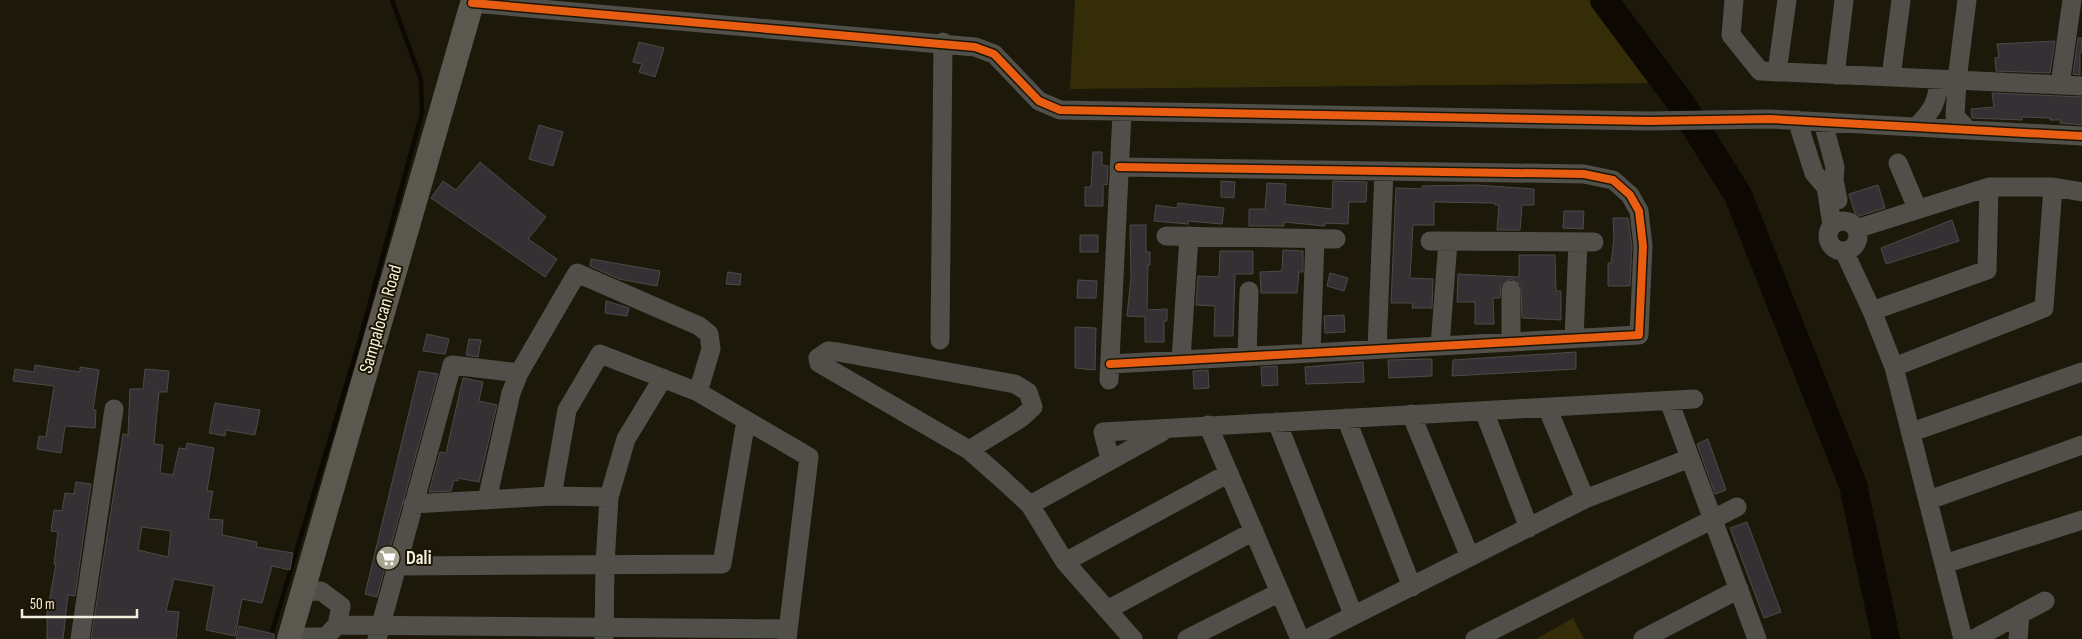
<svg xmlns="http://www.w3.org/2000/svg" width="2082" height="639" viewBox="0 0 2082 639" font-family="'Sofia Sans Condensed',sans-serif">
<rect width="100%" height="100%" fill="#1c190a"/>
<path fill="#342d08" d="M1075,0H1604L1666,83L1070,89Z
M1573,618L1584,639H1536Z"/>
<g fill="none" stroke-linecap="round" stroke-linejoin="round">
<path stroke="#0d0801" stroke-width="4.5" d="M270,639L358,346L422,113L421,80L392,0"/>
<path stroke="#0d0801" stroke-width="28" d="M1604,0L1680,102L1738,195L1853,485L1886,639"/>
</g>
<path fill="#343034" stroke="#4d4a49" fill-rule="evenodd" d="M2078,38H2082V52H2080V75L2073,74Z
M2055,41L2050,73L1996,71L1995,58L1999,57L1997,44Z
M639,42L664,48L655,77L639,72L642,64L633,62Z
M1992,93L2082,97V125L2060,123L2061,120H2050V118L2022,117V120L1972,118L1971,109L1994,107Z
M539,125L563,132L553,166L529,159Z
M1093,152H1102V165L1108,166L1107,185L1103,184V206H1085V187H1091Z
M480,162L546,217L528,239L557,259L545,277L431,198L443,181L456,190Z
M1221,181L1235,182L1234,198L1221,197Z
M1333,181L1367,182L1366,202H1349L1348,224L1325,223V226L1284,222V226H1249V209H1265L1267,183L1286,184L1285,204L1332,209Z
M1476,185L1534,189V205H1522L1520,230H1497L1499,205H1495V203L1434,202V225H1413L1410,278L1433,279L1432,308H1412L1413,303H1391L1396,188L1422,189V186Z
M1878,185L1885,208L1856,217L1849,194Z
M1178,203L1224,208L1222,224L1188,221V224L1154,221L1156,205L1177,208Z
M1564,211H1584L1583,229L1563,228Z
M1613,218H1628L1632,246L1630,286H1608V263H1611L1614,239Z
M1952,220L1959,241L1886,264L1881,248Z
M1130,225H1146V252H1150V265H1148L1147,310L1167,309V321H1164V342H1145V317L1127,316L1131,277Z
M1080,235H1098V252H1080Z
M1283,250L1303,251V272H1299L1297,293H1261L1260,272L1282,271Z
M1220,251H1253V274H1235L1233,336H1214L1215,306L1196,305L1198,276L1219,277Z
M1519,255H1555L1556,291H1561V320L1522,318L1521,285L1511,279L1501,285L1500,298H1493L1494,324H1475V302H1457L1458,274L1519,277Z
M591,259L660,271L657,286L619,279L590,266Z
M728,272L741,274L740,285L726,284Z
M1330,273L1348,278L1344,291L1327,286Z
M1078,280L1097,281L1096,298H1077Z
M606,301L629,308L627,316L605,313Z
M1344,315L1345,332L1325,333L1324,316Z
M1075,327L1096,328L1095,370L1075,368Z
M427,334L449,339L445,354L423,351Z
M469,339L481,340L478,357L466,355Z
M1576,352V369L1452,376L1453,360Z
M1432,359V376L1389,378L1388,360Z
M1363,362L1364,382L1306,384L1305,367Z
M35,365L80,372V367L99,370L93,410H96L95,428L65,426L61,453L37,449L39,436L46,437L54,386L13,381L15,369L34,372Z
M1277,366L1278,385L1262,386L1261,367Z
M145,369L169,371L167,392H159L154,444L163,445L160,473L173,475L179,448L186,449L187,443L214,448L207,491H213L208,519L223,520L222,535L257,542L256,547L293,553L290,570L272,566L262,603L242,599L235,636L206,630L214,586L174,579L166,611L179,612L176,639H91L123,434L128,435L130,389H143ZM142,527L171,531L168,557L138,550Z
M1208,370L1209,388L1194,389L1193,371Z
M419,371L438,374L377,597L365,594Z
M463,378L483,382L479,401L497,405L479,482L458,478V481L454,480L451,491L429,492L440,452L446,453Z
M215,403L260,410L255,435L226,430L225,436L209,433Z
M1708,439L1726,490L1715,494L1697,444Z
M76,482L91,484L75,596L68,595L63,639H47V613L56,564H54L58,532L51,531L54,510L62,511L65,493L74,494Z
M1747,522L1781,612L1764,618L1730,528Z
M239,626L274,634V639H236Z"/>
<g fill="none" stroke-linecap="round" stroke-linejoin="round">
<path stroke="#514f49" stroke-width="19" d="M1734,0L1731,35L1760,71L1957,80L1955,116L1967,129
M1967,0L1957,80L2082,86
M472,3L975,47L994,54L1039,101L1060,110L1649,121L1769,119L2082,136
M1777,72L1787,0
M1835,75L1844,0
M1891,77L1901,0
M2060,85L2072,0
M1797,120L1814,173L1826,187L1832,225
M1823,122L1835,167L1834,180L1838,200
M1916,127C1933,110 1937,103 1939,80
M1898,163L1917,208
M1828 236a15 15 0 1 1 30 0a15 15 0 1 1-30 0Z
M1856,229L1989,187H2053L2082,192
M1166,236L1336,239
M1430,241L1594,242
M1844,251L1872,311L1894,367L1963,639
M1872,311L1987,270L1989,187
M1574,338L1578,242
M940,340L943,42
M1511,342V290
M1440,346L1448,241
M1377,349L1384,171
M1311,353L1315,239
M1247,357L1249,291
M1181,360L1189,236
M1110,364L1639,335L1643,246L1639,211L1630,195L1613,180L1584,174L1119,167
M1894,367L2044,308L2053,187
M1109,380L1122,113
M1669,401L1757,639
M1547,407L1585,499
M1484,411L1529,528
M1411,414L1470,557
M1346,418L1412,587
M1277,422L1353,614
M1208,425L1300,639
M1912,432L2082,372
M969,450L1021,418L1033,407L1028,392L1015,384L838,352L828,351L818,358L819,363L969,450L1002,479L1030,505L1065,562L1133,639
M1110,459L1103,432L1694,399
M552,496L567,410L600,354L698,392L809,457L787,639
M487,500L511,393L519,373L577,273L699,326L709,334L711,349L698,392
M1929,500L2082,445
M413,504L552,496L609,497
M1030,505L1162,432
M1065,562L1229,473
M1944,564L2082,520
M397,566L722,564L746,420
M1107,610L1254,531
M337,625L787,629
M289,637H326L337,625L341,606L321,591L302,592
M80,639L114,409
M377,639L452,365L519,373
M604,639L605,564L609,497L626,439L663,378
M1187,639L1280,592
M1307,639L1585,499L1690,458
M1475,639L1737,507
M1643,639L1739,589
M1974,639L2045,601
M2018,639L2020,614"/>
<path stroke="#5a584f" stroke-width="24" d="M289,639L473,0"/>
<defs>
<path id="cycleway" d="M472,3L975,47L994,54L1039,101L1060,110L1649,121L1769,119L2082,136
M1110,364L1639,335L1643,246L1639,211L1630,195L1613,180L1584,174L1119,167"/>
</defs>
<use href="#cycleway" stroke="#1b1500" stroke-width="11"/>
<use href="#cycleway" stroke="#e95d12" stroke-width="8"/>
</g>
<defs>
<symbol id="supermarket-disc" viewBox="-11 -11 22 22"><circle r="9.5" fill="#a8a595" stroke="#1b1500"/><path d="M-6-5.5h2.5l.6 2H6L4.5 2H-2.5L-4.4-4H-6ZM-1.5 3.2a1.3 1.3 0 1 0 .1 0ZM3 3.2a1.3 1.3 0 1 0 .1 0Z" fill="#fff"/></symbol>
</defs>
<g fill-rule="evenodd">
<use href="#supermarket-disc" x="374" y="544" width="28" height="28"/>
</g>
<g text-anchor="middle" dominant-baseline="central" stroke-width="4" stroke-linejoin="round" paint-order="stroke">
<g font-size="19" fill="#f4f0e0" stroke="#1b1500">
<text transform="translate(381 319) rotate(-74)">Sampalocan Road</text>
</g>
<g font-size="19" font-weight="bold" fill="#f4f0e0" stroke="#1b1500" text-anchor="start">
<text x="406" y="558">Dali</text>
</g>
</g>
<path d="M22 609v8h115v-8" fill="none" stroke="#f4f0e0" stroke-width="2.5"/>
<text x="30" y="609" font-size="15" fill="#f4f0e0" stroke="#1b1500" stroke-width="4" paint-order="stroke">50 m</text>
</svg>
